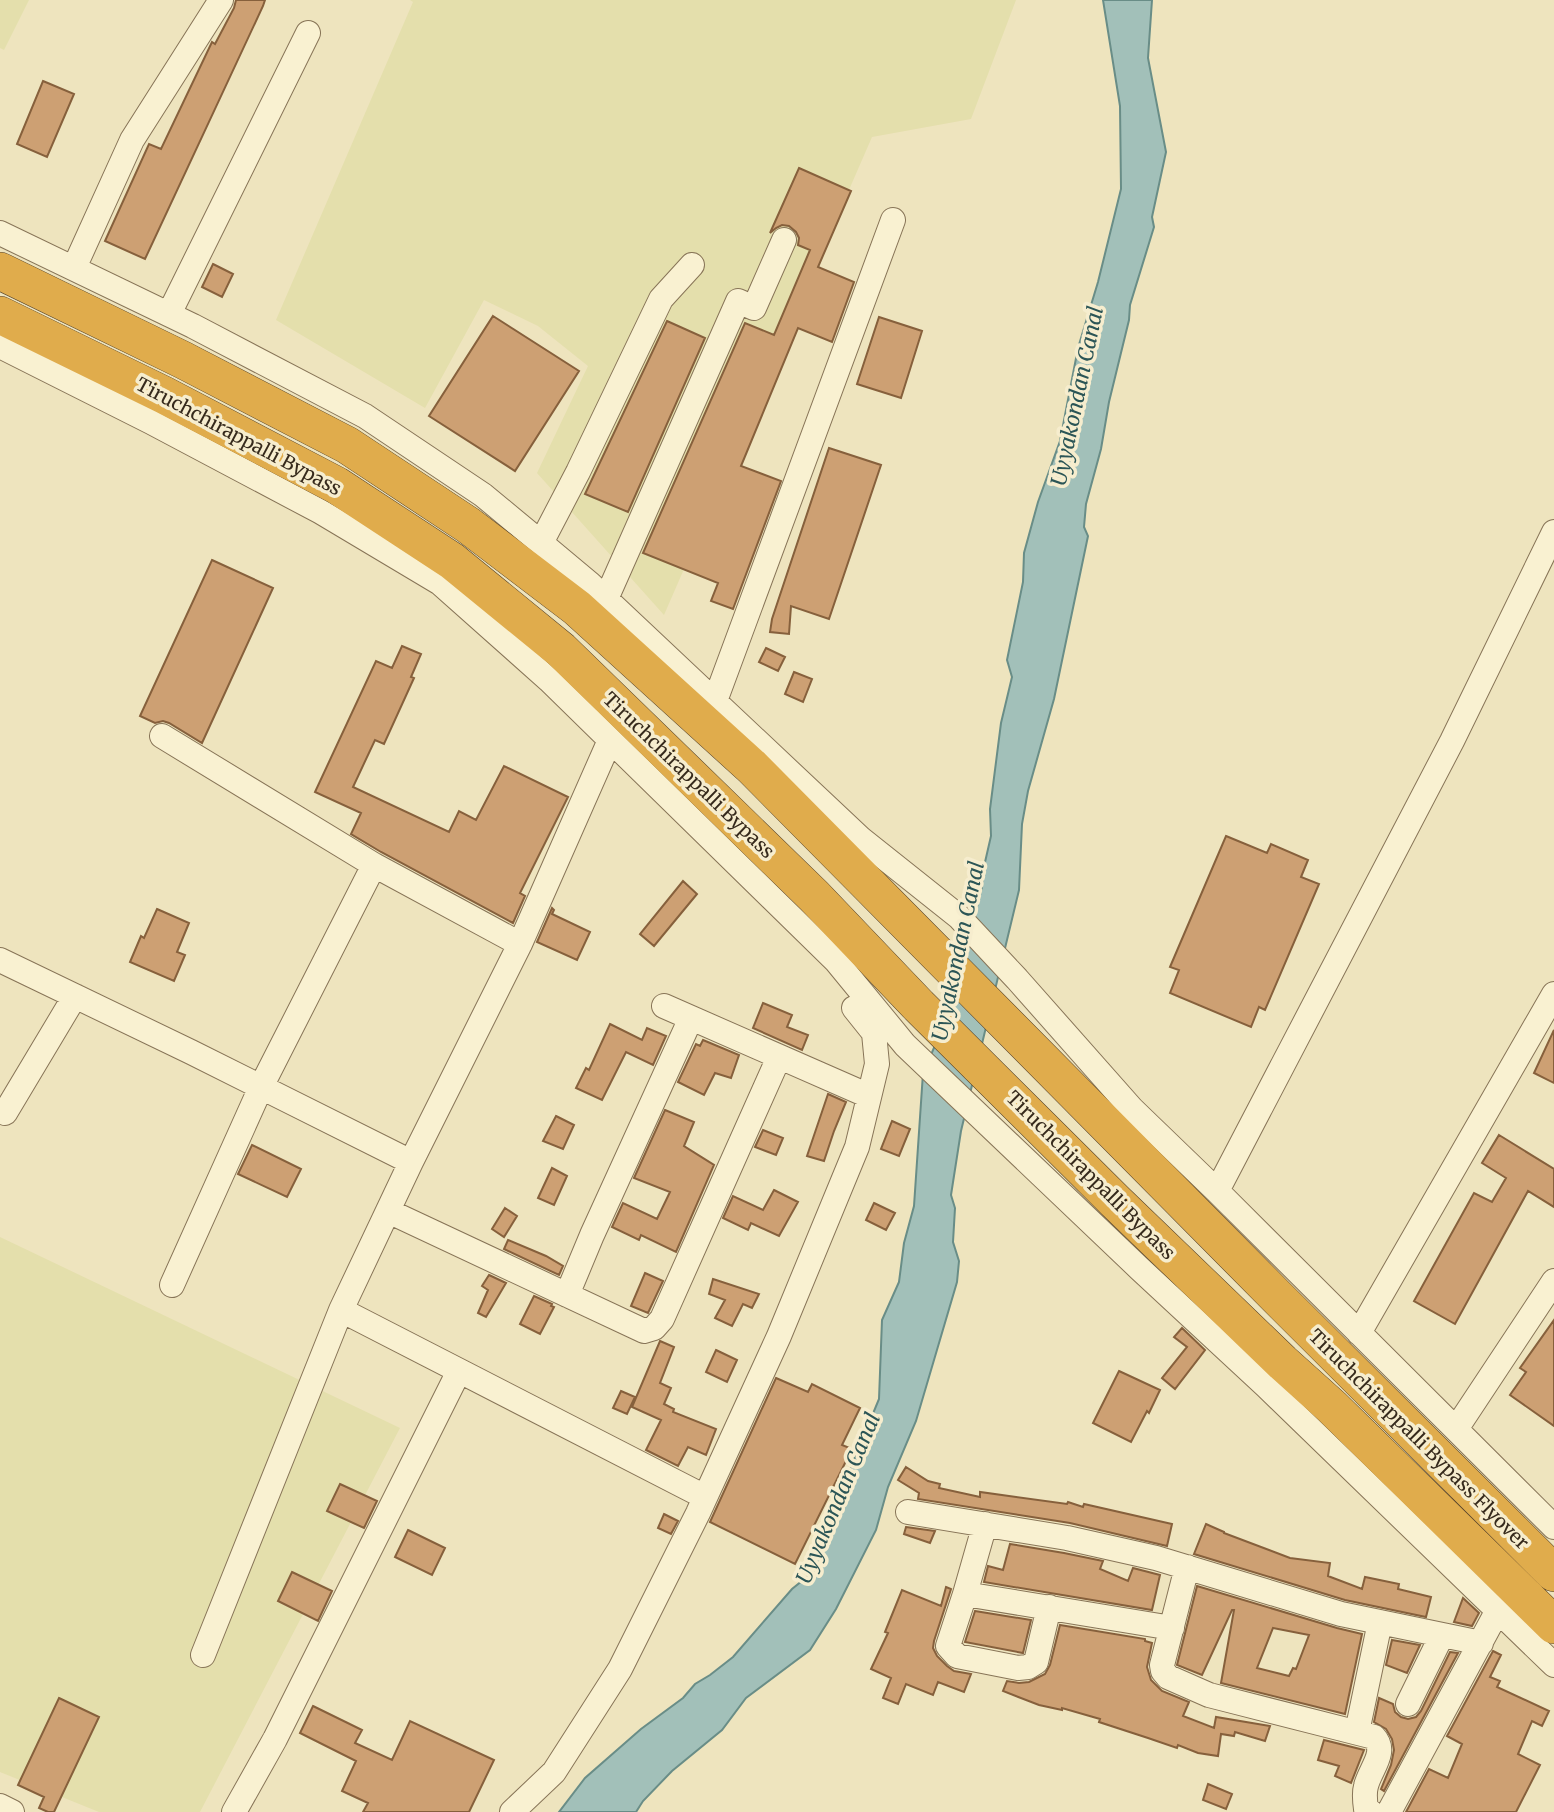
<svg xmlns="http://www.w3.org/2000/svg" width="1554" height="1812" viewBox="0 0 1554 1812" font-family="Merriweather,serif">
<rect width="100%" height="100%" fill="#eee4be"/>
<path fill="#e4dfac" d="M0,0H29L4,50L0,48Z
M410,0H1016L971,119L872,137L664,615L537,473L588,366L538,326L484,300L425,408L276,320L413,2Z
M0,1237L400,1428L200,1812H99L0,1772Z"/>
<path fill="#a2c0b9" stroke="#698d87" stroke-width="2" d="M1103,0H1152L1148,58L1166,152L1152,217L1154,227L1130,305L1129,320L1109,402L1101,449L1086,504L1084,527L1088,536L1054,699L1028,791L1022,824L1019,890L961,1131L951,1195L955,1208L953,1242L959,1261L957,1282L916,1421L888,1487L876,1530L836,1609L810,1650L746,1698L722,1730L672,1771L643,1801L636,1812H559L585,1778L641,1729L683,1698L695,1684L710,1675L733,1657L792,1589L808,1576L822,1550L824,1535L830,1518L879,1399L882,1320L899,1282L904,1243L914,1206L923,1073L950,1011L982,887L983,871L991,836L990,809L1001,723L1012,677L1007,660L1023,582L1024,553L1038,502L1060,441L1078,348L1098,282L1121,189L1120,106Z"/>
<path fill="#cda073" stroke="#86603c" stroke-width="2" fill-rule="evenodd" d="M236,0H265L263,6L145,259L105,241L149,144L161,149L212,42L215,44L234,8Z
M43,81L74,94L47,157L17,144Z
M799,168L851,191L818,267L854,282L832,342L798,328L741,466L781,481L733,609L711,601L718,583L643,553L745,323L774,335L810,250L798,245L799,238L796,232L789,226L782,225L776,228L770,233Z
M213,264L233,274L222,297L202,287Z
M493,316L579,371L515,471L429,416Z
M879,317L922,331L901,398L857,384Z
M667,321L705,338L628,512L585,494Z
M829,448L881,465L829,619L791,606L789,634L770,632L772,619Z
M212,560L273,588L202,743L169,723L163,721L155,723L140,716Z
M402,646L421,654L411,677L414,678L384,744L375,740L353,787L449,832L459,811L476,820L504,766L568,797L520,893L525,896L513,923L381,852L351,834L361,813L315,792L376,661L392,668Z
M766,648L785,657L778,671L759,662Z
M794,672L812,679L803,702L785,694Z
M1226,836L1267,853L1271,844L1308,860L1301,877L1319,884L1265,1010L1259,1007L1251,1027L1170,993L1179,970L1170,967Z
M683,881L697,894L654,946L640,934Z
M552,908L554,910L552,914L590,932L577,960L537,942Z
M157,909L189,923L177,952L185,955L174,981L130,962L141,936L144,938Z
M763,1003L792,1015L787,1027L808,1035L802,1050L753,1028Z
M610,1024L642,1040L647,1028L666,1036L653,1065L626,1052L602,1100L576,1088L586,1068L589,1070Z
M1554,1030V1083L1534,1073Z
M703,1040L739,1055L731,1078L715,1073L704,1095L678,1082L696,1044L700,1046Z
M828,1094L846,1102L834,1131L824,1161L807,1156Z
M665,1110L694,1122L684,1146L714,1165L676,1252L641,1235L639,1240L612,1227L623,1203L657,1219L670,1192L634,1178Z
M556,1116L574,1125L563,1149L543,1141Z
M892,1121L910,1129L899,1156L881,1149Z
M763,1130L783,1138L776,1155L755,1147Z
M1499,1135L1554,1169V1207L1528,1191L1455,1324L1414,1301L1474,1193L1492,1202L1506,1178L1482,1163Z
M252,1145L301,1169L287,1197L238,1174Z
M552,1168L567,1176L554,1205L538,1198Z
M774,1190L798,1202L779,1236L751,1223L748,1230L723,1218L733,1196L763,1210Z
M874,1203L895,1213L886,1230L866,1220Z
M505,1208L517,1216L504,1237L492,1229Z
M508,1240L546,1256L563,1266L559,1275L504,1249Z
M645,1273L663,1281L648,1313L631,1306Z
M489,1275L506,1283L486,1317L478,1313L488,1290L482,1286Z
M713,1279L759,1294L752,1308L743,1304L732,1326L715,1318L725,1300L709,1294Z
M534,1296L552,1304L551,1306L554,1307L540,1334L520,1324Z
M1554,1320V1426L1510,1395L1526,1372L1520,1368Z
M1182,1328L1205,1350L1175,1389L1162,1378L1187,1347L1174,1337Z
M660,1341L674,1347L660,1383L671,1388L664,1404L674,1409L673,1412L716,1429L706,1455L688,1447L678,1466L646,1450L661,1420L632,1407Z
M716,1350L737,1360L727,1382L706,1372Z
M1119,1371L1160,1390L1149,1413L1147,1411L1131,1442L1093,1423Z
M776,1378L808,1392L812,1384L860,1408L842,1445L852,1449L795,1564L710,1522Z
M621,1391L635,1397L627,1414L613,1408Z
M906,1467L928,1481L940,1484L939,1488L980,1497V1492L1067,1504L1068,1502L1083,1507L1084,1504L1172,1524L1167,1546L1070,1523L918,1499L919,1493L898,1480Z
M340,1484L377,1501L364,1528L327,1511Z
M664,1514L678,1521L671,1534L658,1528Z
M1206,1524L1224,1532V1533L1290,1558L1330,1563L1328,1576L1362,1589L1365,1577L1399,1584L1398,1589L1431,1597L1426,1617L1345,1600L1194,1554Z
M906,1527L935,1531L930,1543L904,1534Z
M408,1530L445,1548L432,1575L395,1557Z
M1010,1544L1064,1553L1103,1561L1100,1569L1128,1581L1133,1568L1160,1575L1152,1610L984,1582L988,1566L1003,1570Z
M292,1572L332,1591L318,1621L278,1601Z
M1197,1586L1337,1628L1362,1634L1345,1714L1221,1683L1234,1610H1232L1202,1675L1177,1665ZM1273,1628L1309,1635L1296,1669L1293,1668L1289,1676L1257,1668Z
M946,1587L951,1589L934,1641L933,1648L937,1656L947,1666L954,1671L971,1674L964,1692L938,1682L933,1695L906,1684L898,1704L883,1698L891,1678L871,1669L888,1633L885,1632L902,1590L941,1606Z
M1463,1598L1479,1613L1472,1626L1454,1622Z
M975,1611L1031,1620L1023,1653L965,1642Z
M1060,1625L1145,1639V1641L1152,1643L1147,1667L1151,1680L1162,1691L1189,1702L1183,1716L1214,1728L1216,1717L1270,1726L1265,1741L1235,1732L1234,1736L1221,1734L1218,1756L1198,1753L1178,1745L1177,1748L1148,1738L1099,1722L1100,1719L1062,1708V1710L1039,1705L1003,1691L1007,1681L1019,1683L1029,1682L1045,1674L1050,1665Z
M1392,1640L1420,1645L1407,1673L1386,1665Z
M1493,1651L1501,1655L1490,1677L1500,1681L1497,1687L1549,1711L1542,1726L1532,1721L1518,1754L1540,1765L1516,1812H1406L1429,1769L1448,1778L1462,1744L1447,1736Z
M1450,1652L1458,1653L1384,1791L1381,1789L1391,1765L1394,1750L1392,1739L1386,1729L1374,1722L1379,1698L1393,1704L1395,1712L1401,1717L1408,1719L1416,1717L1421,1711Z
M59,1698L99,1717L54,1812H48L39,1808L44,1797L18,1785Z
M313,1706L362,1730L355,1743L392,1760L410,1721L494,1760L469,1812H363L368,1803L342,1791L356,1761L300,1733Z
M1324,1740L1364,1750L1351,1783L1335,1776L1339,1766L1318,1760Z
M1208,1784L1232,1794L1226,1809L1203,1800Z"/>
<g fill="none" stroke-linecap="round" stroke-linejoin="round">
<defs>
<path id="minor" d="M0,233L193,326L365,416L483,495L541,543L590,584L861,839L959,917L1017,979L1132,1109L1217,1191L1554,1527
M74,268L132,140L221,0
M169,314L308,33
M0,346L151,422L321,512L440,583L549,680L836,961L905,1045L1140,1269L1266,1386L1554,1665
M541,543L578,472L661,299L692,265
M606,599L738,301L754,308L784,240
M715,701L893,220
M162,736L374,865L520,944
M610,740L520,944L411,1162L341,1310L705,1497
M0,960L191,1052L411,1162
M664,1006L869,1096
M0,1111L5,1113L75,996
M1217,1191L1452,741L1554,532
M388,1211L644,1331L654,1328L662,1319L779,1057
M172,1285L261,1087L374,865
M567,1295L592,1235L691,1018
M1359,1333L1554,994
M1456,1429L1554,1281
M908,1512L1067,1538L1156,1558L1341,1614L1481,1643
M985,1524L965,1594L948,1646L957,1656L1018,1668L1028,1667L1036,1662L1049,1607
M1187,1567L1162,1665L1163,1671L1168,1677L1209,1695L1374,1737C1388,1752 1370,1769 1366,1786C1364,1793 1365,1802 1366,1809L1371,1812
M965,1594L1172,1628
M203,1655L341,1310
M1408,1704L1442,1635
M1357,1732L1380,1622
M0,1806L12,1812
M234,1812L275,1739L459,1371
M512,1812L554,1772L620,1669L698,1513L779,1336L857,1147L877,1064L874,1033L854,1008
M1389,1812L1498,1610"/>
<path id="highway" d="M0,271L183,360L347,445L468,525L577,608L752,767L1276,1296L1554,1573
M0,315L164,395L336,485L452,561L561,650L814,896L919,1006L1115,1201L1282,1362L1332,1407L1554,1625"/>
</defs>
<use href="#minor" stroke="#877457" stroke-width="26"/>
<use href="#highway" stroke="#54422b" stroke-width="38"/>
<use href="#minor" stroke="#f9f1d1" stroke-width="24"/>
<use href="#highway" stroke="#e0ac4c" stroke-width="37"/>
</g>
<g text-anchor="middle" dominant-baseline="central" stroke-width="7" stroke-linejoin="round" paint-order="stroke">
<g font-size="19" fill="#362a1c" stroke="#f6edce">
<text transform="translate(239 436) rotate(28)">Tiruchchirappalli Bypass</text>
<text transform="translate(689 775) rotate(44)">Tiruchchirappalli Bypass</text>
<text transform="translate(1091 1175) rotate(45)">Tiruchchirappalli Bypass</text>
<text transform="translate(1419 1439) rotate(45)">Tiruchchirappalli Bypass Flyover</text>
</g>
<g font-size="21" font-style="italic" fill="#2b5556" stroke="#f6edce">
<text transform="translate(1077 396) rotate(-78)">Uyyakondan Canal</text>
<text transform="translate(958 951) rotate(-78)">Uyyakondan Canal</text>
<text transform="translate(838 1498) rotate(-67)">Uyyakondan Canal</text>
</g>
</g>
</svg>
